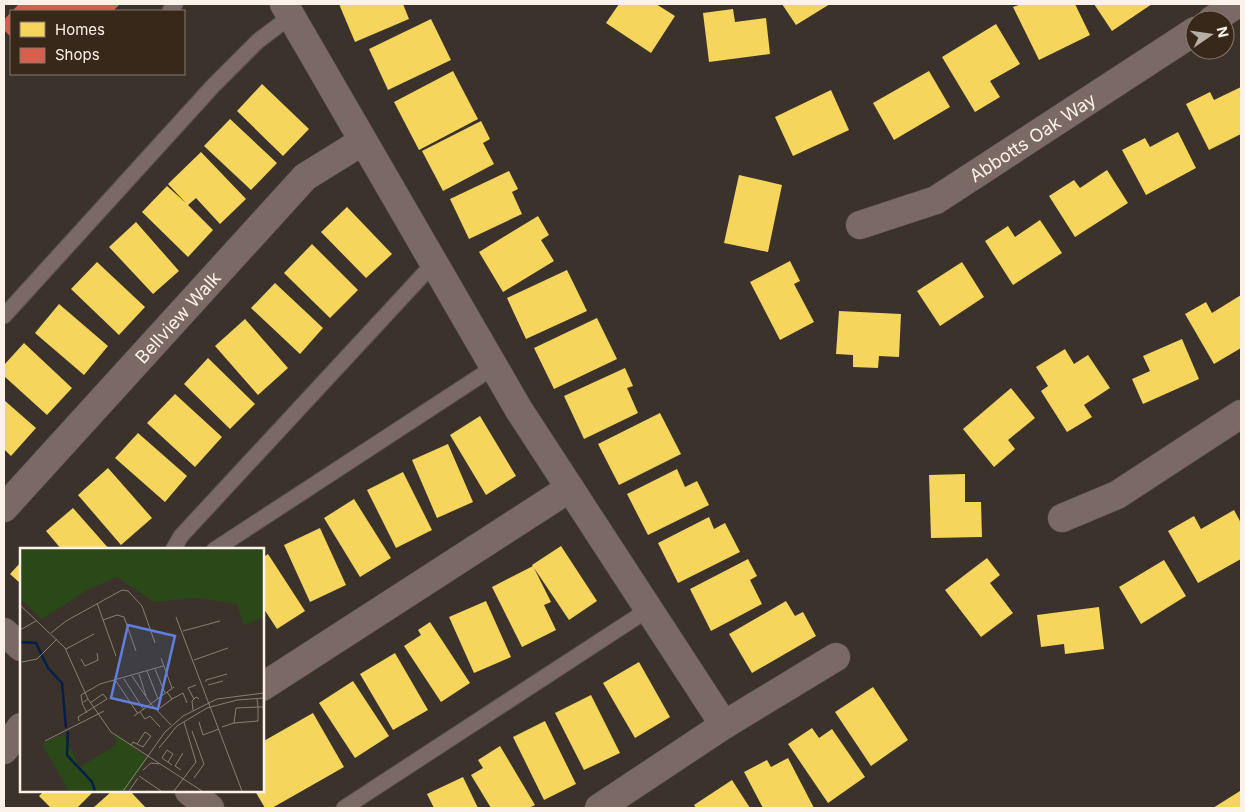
<svg xmlns="http://www.w3.org/2000/svg" width="1245" height="812" viewBox="0 0 1245 812" font-family="Inter,sans-serif">
<rect width="100%" height="100%" fill="#3b332b"/>
<path fill="#f6d55c" d="M339,4H403L409,19L355,42Z
M619,4H656L675,16L651,53L606,23Z
M782,4H830L796,25Z
M1021,4H1075L1090,35L1039,60L1013,7Z
M1094,4H1152L1112,31Z
M733,9L735,22L766,18L770,54L709,62L703,13Z
M431,19L451,60L388,90L369,49Z
M996,24L1020,64L990,81L1000,97L975,112L942,57Z
M453,71L478,119L419,150L394,102Z
M929,71L950,107L894,140L873,103Z
M262,84L309,129L283,156L237,111Z
M1241,87V134L1209,150L1186,104L1210,92L1214,100Z
M831,90L849,130L793,156L775,117Z
M230,119L277,163L251,190L204,146Z
M481,121L490,139L483,143L494,164L443,191L422,151Z
M1178,132L1196,168L1146,195L1122,150L1145,138L1150,147Z
M201,152L246,199L220,224L196,198L188,205L213,230L188,257L142,212L167,186L186,203L168,184Z
M1107,170L1128,203L1075,237L1049,196L1074,180L1080,188Z
M509,171L518,189L512,192L522,214L469,239L450,199Z
M739,175L782,185L768,252L724,243Z
M347,207L392,254L366,278L321,232Z
M538,216L549,235L541,240L554,261L503,292L479,252Z
M1040,220L1062,253L1013,285L985,241L1008,226L1015,237Z
M136,222L179,271L153,294L109,247Z
M312,244L358,290L330,318L284,273Z
M790,261L800,281L794,284L814,322L780,340L750,282Z
M97,262L145,307L119,335L71,289Z
M962,262L984,297L940,326L917,291Z
M567,270L587,311L526,339L507,298Z
M275,283L323,328L300,354L251,308Z
M1241,295V348L1214,364L1185,314L1206,302L1212,313Z
M59,304L108,346L84,375L35,333Z
M839,311L901,314L899,357L879,356L878,368L853,367V355L836,354Z
M597,318L617,359L554,389L534,348Z
M245,319L288,368L258,395L215,346Z
M1182,339L1199,379L1143,404L1132,379L1150,371L1143,356Z
M24,343L72,388L47,415L4,376V365Z
M1065,349L1074,364L1088,355L1110,388L1084,405L1092,417L1067,432L1041,391L1048,386L1036,367Z
M208,358L255,404L230,429L184,384Z
M625,368L633,386L627,388L638,413L584,439L564,396Z
M1011,388L1035,418L1008,440L1015,449L994,467L963,429Z
M175,394L222,437L195,467L147,423Z
M4,400L36,428L11,456L4,449Z
M660,413L681,454L619,485L598,444Z
M480,416L516,476L486,495L450,435Z
M138,433L187,476L165,502L115,458Z
M448,444L473,502L437,518L412,460Z
M108,468L152,518L121,545L78,495Z
M677,469L685,487L697,481L709,505L648,535L627,494Z
M403,472L432,530L396,548L367,490Z
M965,474V502H981L982,537L931,538L929,475Z
M354,499L391,558L360,577L324,518Z
M73,508L110,550H62L46,531Z
M1234,510L1241,523V559L1198,583L1168,531L1194,516L1201,529Z
M709,517L714,529L725,523L740,552L678,583L658,543Z
M320,528L346,585L310,602L284,545Z
M561,546L597,601L569,620L532,565Z
M268,554L305,611L277,629L262,606V558Z
M987,558L1000,575L990,583L1013,613L981,637L945,590Z
M748,559L757,576L750,580L762,604L711,631L690,589Z
M1164,560L1186,596L1141,624L1119,587Z
M21,562V584L10,574Z
M533,566L551,602L544,605L556,630L522,647L492,587Z
M486,601L511,657L474,673L449,617Z
M786,601L795,616L803,612L816,636L752,673L729,634Z
M1099,607L1104,649L1065,654L1064,644L1041,647L1037,615Z
M430,622L470,683L441,702L404,646L421,635L418,630Z
M395,653L428,710L393,730L360,674Z
M639,662L670,717L635,738L603,683Z
M353,681L389,736L355,758L319,703Z
M873,687L908,740L871,766L835,712Z
M591,695L620,753L584,770L555,713Z
M313,713L344,767L272,808H265L255,791H262V742Z
M545,721L576,784L544,800L513,737Z
M812,728L819,738L832,729L865,777L828,803L788,744Z
M500,746L535,805L529,808H491L471,775L483,768L478,760Z
M788,758L814,808H763L744,772L767,760L771,767Z
M463,777L478,808H434L427,794Z
M732,780L750,808H696L694,805Z
M44,791H94L77,808H51L39,796Z
M112,791H130L146,808H93Z
M1240,791L1241,794V808H1213Z"/>
<path fill="#d6604d" d="M17,4H120L113,11H12L18,5Z
M11,12V37L4,30V20Z"/>
<g fill="none" stroke-linecap="round" stroke-linejoin="round">
<defs>
<path id="lane" d="M170,11L175,4
M4,316L213,86L258,41L291,16
M173,550L181,536L434,263
M214,550L494,367
M344,808L649,609"/>
<g id="street">
<path d="M284,4L519,410L724,725"/>
<path d="M1212,20L1237,4"/>
<path id="s1" d="M860,225L936,200L1195,31"/>
<path id="s2" d="M4,508L305,177L363,141"/>
<path d="M1062,518L1117,495L1241,414"/>
<path d="M4,632L21,647"/>
<path d="M262,687L570,488"/>
<path d="M4,750L21,727"/>
<path d="M189,791L210,808"/>
<path d="M599,808L724,725L836,657"/>
</g>
</defs>
<use href="#lane" stroke="#58524b" stroke-width="17"/>
<use href="#street" stroke="#58524b" stroke-width="29"/>
<use href="#lane" stroke="#7b6965" stroke-width="15"/>
<use href="#street" stroke="#7b6965" stroke-width="28"/>
</g>
<g text-anchor="middle" dominant-baseline="central" stroke-width="5" stroke-linejoin="round" paint-order="stroke">
<g font-size="18" fill="#fcf2e9" stroke="#38281a">
<text stroke="none"><textPath href="#s1" startOffset="195">Abbotts Oak Way</textPath></text>
<text stroke="none"><textPath href="#s2" startOffset="258">Bellview Walk</textPath></text>
</g>
</g>
<g transform="translate(20 548)">
<rect width="244" height="244" fill="#3b332b"/>
<path d="M0,0H244V69L224,77L217,56L176,50L134,54L97,29L67,42L22,71L0,50ZM43,186L60,219L96,197L95,186L128,210L106,243H49L22,196Z" fill="#2b4918"/>
<path fill="none" stroke="#051f48" stroke-width="2.5" d="M0,94L16,95L28,120L42,135L46,180M48,183L47,207L72,234L75,243"/>
<path fill="none" stroke="#887f77" stroke-width="1" d="M77,55L96,108M0,57L45,100L68,151L91,184L182,243M156,69L222,243M83,72L97,67L104,69L116,103M0,82L16,73M163,83L200,73M31,85L46,73L102,42L108,43L122,58L135,95M46,101L74,86M141,110L152,140M61,111L65,118L78,112L77,105M174,112L208,100M2,114L17,111L37,91M135,121L145,145M127,123L138,151M119,126L126,148M112,128L131,156M104,131L124,162M96,133L118,166M186,134V132L207,126M188,137L203,133M152,151L163,145L167,155M174,151L168,140L176,137M62,154L61,147L80,136L143,118M131,156L151,177M140,160L152,151L147,144M173,162L172,153L176,149L179,151M120,164L125,171L130,168L140,179M67,165L62,155L68,151M114,168L154,139M59,173L58,169L87,151L83,146L70,155M179,174L183,187L199,181M214,175L238,173V159H244M202,179L214,175L216,160L238,159L237,151M172,183L184,216L174,230M25,193L84,163M111,197L113,194L123,199L131,188L125,184L117,196M139,200L157,178L187,160L217,152L244,150M148,214L153,206L147,202L142,210L152,217M123,222L131,215L139,216M161,222L155,218L163,205M119,228L141,243M103,243L145,184L163,168L197,151L244,145M109,243L118,230M154,243L176,214L164,174"/>
<path fill="#607fdd" fill-opacity="0.15" stroke="#607fdd" stroke-width="2.5" d="M108,77L155,88L138,161L91,150Z"/>
<rect width="244" height="244" fill="none" stroke="#fcf2e9" stroke-width="2.5"/>
</g>
<rect width="1245" height="812" fill="none" stroke="#fcf2e9" stroke-width="10"/>
<rect x="10" y="10" width="175" height="65" fill="#38281a" stroke="#86796d"/>
<rect x="20" y="22" width="25" height="15" fill="#f6d55c" stroke="#86796d"/>
<text x="55" y="35" font-size="15" fill="#fcf2e9">Homes</text>
<rect x="20" y="48" width="25" height="15" fill="#d6604d" stroke="#86796d"/>
<text x="55" y="60" font-size="15" fill="#fcf2e9">Shops</text>
<g transform="translate(1210 35) rotate(77)"><circle r="24" fill="#38281a" stroke="#86796d"/>
<path d="M0-4L9 19L0 12L-9 19Z" fill="#b8afa6"/>
<text y="-8" font-size="14" font-weight="bold" text-anchor="middle" fill="#fcf2e9">N</text>
</g>
</svg>
